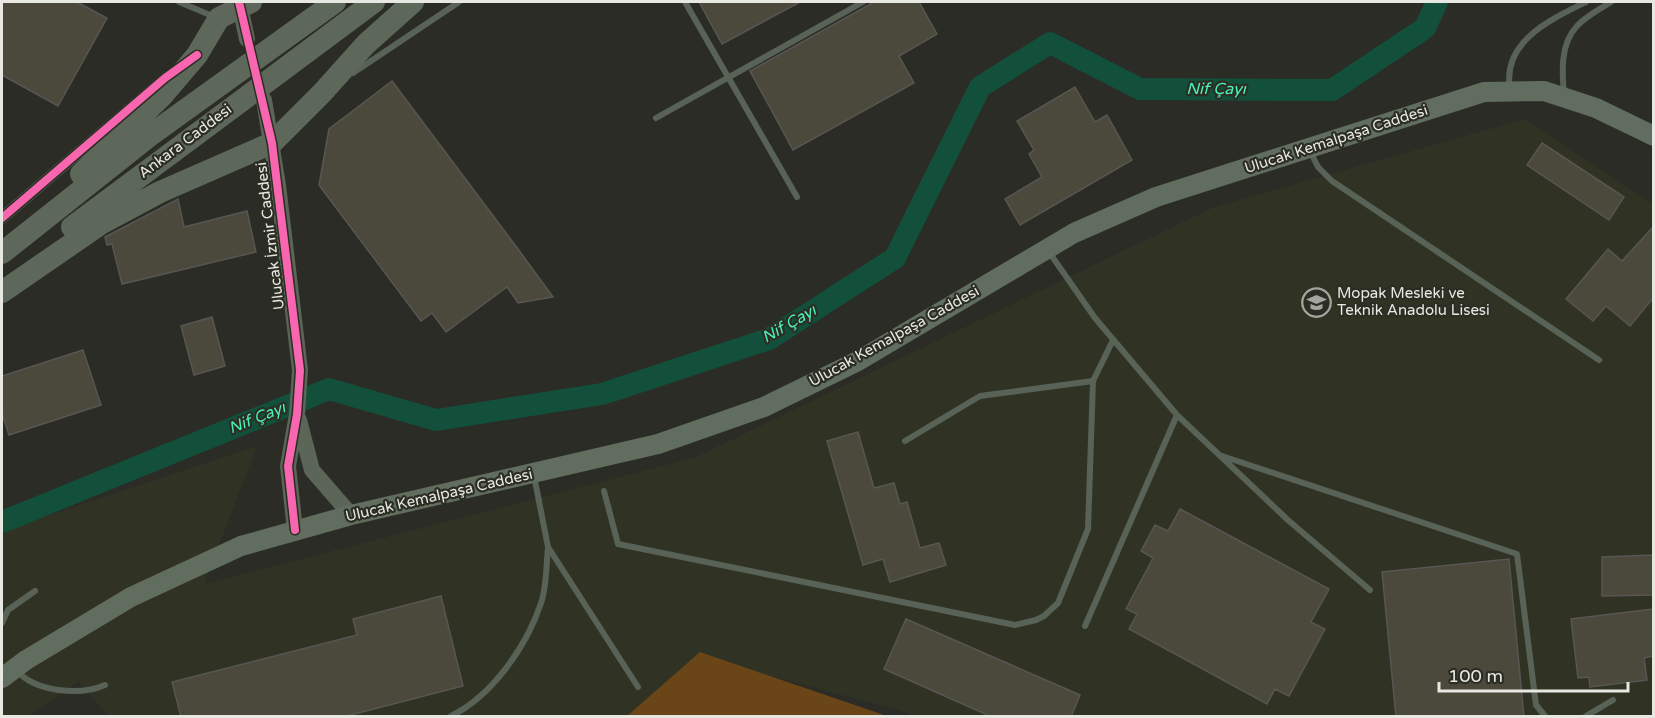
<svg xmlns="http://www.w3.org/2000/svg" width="1655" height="718" viewBox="0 0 1655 718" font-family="'Varela Round',sans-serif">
<rect width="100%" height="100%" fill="#2b2c26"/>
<path fill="#303323" d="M1525,119L1653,204V716H913L899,710L702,658L638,716H108L79,682L27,716H2V531L257,446L204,584L694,458L1214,207Z"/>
<path fill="#694518" d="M700,652L887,716H627Z"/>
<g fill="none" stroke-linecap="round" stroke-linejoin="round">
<path stroke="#12503c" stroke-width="22" d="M2,522L329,389L436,420L602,394L769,339L895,258L980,87L1050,43L1140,89L1332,90L1425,28L1437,2"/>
</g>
<path fill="#4b493c" stroke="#575652" stroke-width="1.5" d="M2,2H77L107,18L58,106L2,75Z
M699,2H800L722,44Z
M874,2H919L937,34L899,56L914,83L793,150L750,71Z
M392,81L518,249L553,297L518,303L507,287L446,332L432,313L421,321L319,185L329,129Z
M1075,87L1095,122L1107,115L1132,160L1020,225L1005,199L1042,177L1029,154L1034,150L1017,121Z
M1542,143L1624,197L1609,220L1527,165Z
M178,199L184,227L247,211L256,252L122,284L112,244L107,245L105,237Z
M1653,227V298L1630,326L1606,306L1593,321L1566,299L1608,249L1622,261Z
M212,317L225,366L194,375L181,326Z
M83,350L101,405L9,435L2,413V376Z
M858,432L874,488L894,483L900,504L907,502L920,548L939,543L946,565L890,582L883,559L863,565L827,441Z
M1180,509L1329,589L1311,622L1325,629L1289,696L1275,689L1267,704L1129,629L1137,614L1126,609L1153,558L1141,551L1155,525L1168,531Z
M1653,555V595L1602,596V557Z
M1509,559L1524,717H1396L1382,572Z
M441,596L463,686L343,717H181L172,682L357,635L353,619Z
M1653,609V656L1644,658L1647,680L1590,687L1589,677L1578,678L1571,619Z
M906,619L1080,695L1071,717H992L884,669Z"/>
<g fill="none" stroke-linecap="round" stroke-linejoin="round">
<path stroke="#596257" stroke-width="6" d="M179,2L215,17
M685,2L797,197
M353,73L459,2
M1510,88C1502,41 1552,19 1586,2
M1564,94C1562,72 1560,44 1577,26C1586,16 1600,9 1611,2
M656,118L863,2
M1310,151L1318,167L1332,181L1599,360
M1049,252L1095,318L1177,415L1289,521L1370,590
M905,441L980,396L1093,381
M1219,455L1517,554L1536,705L1545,716
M534,476L548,547L638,687
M604,491L618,544L1015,625L1036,620L1044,616L1058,603L1088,529L1093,381L1113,340
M2,623L8,610L35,591
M1085,626L1177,415
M17,671C36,692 80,696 105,685
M451,716C492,696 527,646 541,603C547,586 546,565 548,548
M1586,716L1613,700"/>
<path stroke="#596257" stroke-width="12" d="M2,218L167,77"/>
<path stroke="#5b6558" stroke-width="16" d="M239,2L247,39
M264,100L278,185L300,370L297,414L288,466L295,530
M299,420L312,470L351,515"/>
<path stroke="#616d5e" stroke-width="20" d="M2,678L26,660L131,597L241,546L351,515L658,444L764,407L858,361L1074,233L1156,197L1484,92L1544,91L1596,108L1654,136"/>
<path stroke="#5d685b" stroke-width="22" d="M81,174L163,95L197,55L219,18L251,2
M72,227L374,2
M2,253L152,134L335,2
M2,292L102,223L160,192L272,143L322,93L366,44L413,2"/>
<defs>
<path id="cycleway" d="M239,2L272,143L300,370L297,414L288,466L295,530
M2,218L165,78L197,55"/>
</defs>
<use href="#cycleway" stroke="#2c2e24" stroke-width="11"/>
<use href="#cycleway" stroke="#f766af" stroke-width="8"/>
</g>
<defs>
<symbol id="school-ring" viewBox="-11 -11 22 22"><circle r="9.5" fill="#2c2e24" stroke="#a5a6a0" stroke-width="1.5"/><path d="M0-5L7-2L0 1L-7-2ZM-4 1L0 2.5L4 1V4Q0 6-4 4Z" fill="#a5a6a0"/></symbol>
</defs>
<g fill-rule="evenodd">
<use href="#school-ring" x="1300" y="286" width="33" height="33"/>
</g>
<g text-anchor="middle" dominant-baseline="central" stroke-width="4.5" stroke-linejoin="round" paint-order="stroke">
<g font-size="15" fill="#e7e8e1" stroke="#2c2e24">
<text transform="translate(1336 139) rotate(-18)">Ulucak Kemalpaşa Caddesi</text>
<text transform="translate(185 141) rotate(-37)">Ankara Caddesi</text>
<text transform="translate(270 236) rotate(-97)">Ulucak İzmir Caddesi</text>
<text transform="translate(894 336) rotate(-29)">Ulucak Kemalpaşa Caddesi</text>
<text transform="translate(439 495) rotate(-13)">Ulucak Kemalpaşa Caddesi</text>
</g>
<g font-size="15" fill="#e7e8e1" stroke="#2c2e24" text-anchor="start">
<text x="1337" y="293">Mopak Mesleki ve<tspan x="1337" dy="17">Teknik Anadolu Lisesi</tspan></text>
</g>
<g font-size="16" font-style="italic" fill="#4bf1b9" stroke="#2c2e24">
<text x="1216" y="89">Nif Çayı</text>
<text transform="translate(789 324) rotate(-30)">Nif Çayı</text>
<text transform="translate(257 418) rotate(-22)">Nif Çayı</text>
</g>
</g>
<rect width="1655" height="718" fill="none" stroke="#e7e8e1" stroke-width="6"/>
<path d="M1439 682v9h189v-9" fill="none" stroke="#e7e8e1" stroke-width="3"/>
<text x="1448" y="682" font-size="18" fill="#e7e8e1" stroke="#2c2e24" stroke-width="4.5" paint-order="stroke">100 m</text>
</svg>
